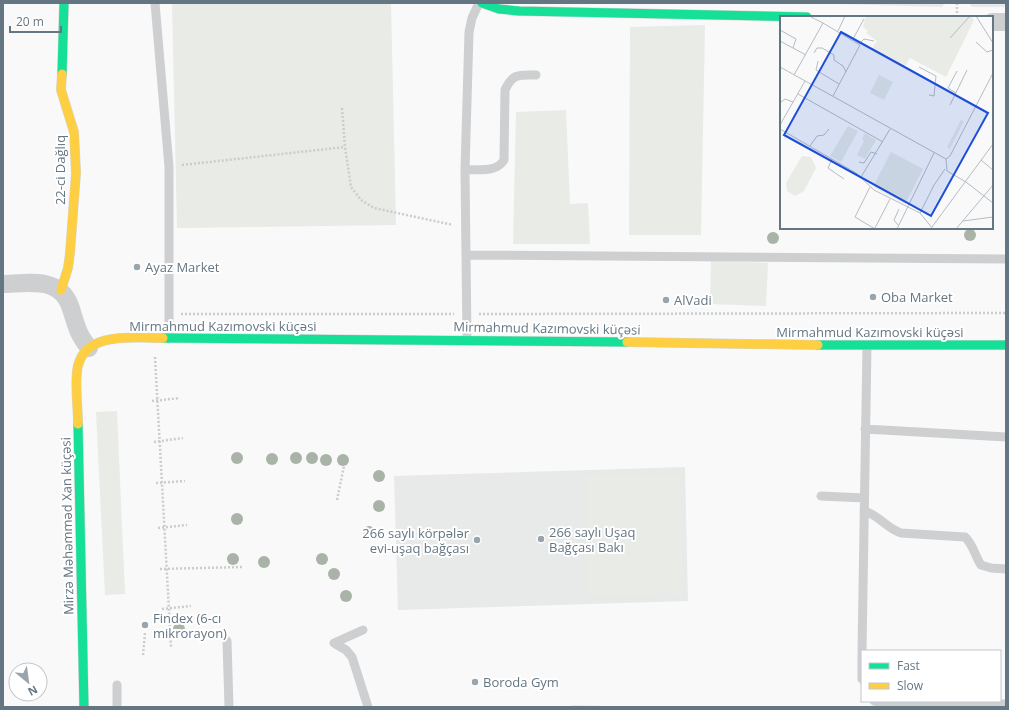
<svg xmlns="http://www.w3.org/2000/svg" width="1009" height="710" viewBox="0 0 1009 710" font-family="'Open Sans',sans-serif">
<rect width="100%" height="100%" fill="#f9f9f9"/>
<path fill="#e8e9e9" d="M801,3H945L942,7Z
M969,3H1006V7H972Z
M685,467L688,601L398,610L394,476Z"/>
<path fill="#e8ebe6" d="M172,3H391L396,225L177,228Z
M705,25L701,235H629L630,27Z
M566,110L570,204L588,203L590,244H513L516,112Z
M711,261L768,263L766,306L710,304Z
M117,411L125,594L105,595L96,412Z
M681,474L683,594L588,596L586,476Z
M572,705L642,707H572Z"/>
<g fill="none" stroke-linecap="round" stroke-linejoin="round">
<defs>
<path id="fast" d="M482,3L499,9L519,11L807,17
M62,74L64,3
M163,338L627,342
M818,345H1006
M78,424L84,707"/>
<path id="slow" d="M61,290L68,268L70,253L76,173L74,132L61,90L62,74
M627,342L818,345
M78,424C78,407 75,388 77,371C82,330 134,338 163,338"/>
</defs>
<use href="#fast" stroke="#d5d6d7" stroke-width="10"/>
<use href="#slow" stroke="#d5d6d7" stroke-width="10"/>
<path stroke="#cbcccd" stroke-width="2.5" stroke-dasharray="2 2" stroke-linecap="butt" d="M957,3V17
M342,108L345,147L351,187L361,200L374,208L453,225
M182,165L345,147
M181,314H454
M479,314L1006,313
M155,357L171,647
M152,401L180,398
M154,442L183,438
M156,483L185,481
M337,500L346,456
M158,528L187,525
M160,569L243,567
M162,609L191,606
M143,655L145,633"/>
<path stroke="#cecfd0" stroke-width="9" d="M155,3L169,167V339
M465,170C480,169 496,173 504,160L505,90C513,73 519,75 536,75
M467,255L1006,259
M467,340L465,170L469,32L472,18L479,3
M865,429L1006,437
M821,496L864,498
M864,511C879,515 887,529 901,533L965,537C973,544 975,556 981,565L991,568L1006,569
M227,641L229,707
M334,643L346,650L352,657L368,707
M334,643L363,630
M862,651L867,346
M862,652V679
M874,701L887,705L1006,704
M117,707V685"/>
<path stroke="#cecfd0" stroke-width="18" d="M992,22H1006
M3,284C32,283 63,276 72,312C77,328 78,334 89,348"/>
<use href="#fast" stroke="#16e098" stroke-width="9"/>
<use href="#slow" stroke="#ffcf43" stroke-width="9"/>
</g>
<g fill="#a9b3a7">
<circle cx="970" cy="235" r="6"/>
<circle cx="773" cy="238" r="6"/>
<circle cx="237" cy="458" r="6"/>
<circle cx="296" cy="458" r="6"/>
<circle cx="312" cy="458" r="6"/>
<circle cx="272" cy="459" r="6"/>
<circle cx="326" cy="460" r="6"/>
<circle cx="343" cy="460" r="6"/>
<circle cx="379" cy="476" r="6"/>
<circle cx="379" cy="506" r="6"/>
<circle cx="237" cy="519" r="6"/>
<circle cx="369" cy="532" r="6"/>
<circle cx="233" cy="559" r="6"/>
<circle cx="322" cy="559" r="6"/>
<circle cx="264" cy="562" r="6"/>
<circle cx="334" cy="574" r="6"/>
<circle cx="346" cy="596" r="6"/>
<circle cx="179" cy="629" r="6"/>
</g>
<g fill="#99a4ac" stroke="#fff" stroke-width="1.5">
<circle cx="137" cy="267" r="4"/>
<circle cx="873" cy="297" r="4"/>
<circle cx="666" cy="300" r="4"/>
<circle cx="541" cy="539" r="4"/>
<circle cx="477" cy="540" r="4"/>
<circle cx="145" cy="625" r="4"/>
<circle cx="475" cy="682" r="4"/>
</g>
<g text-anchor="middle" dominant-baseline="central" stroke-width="4" stroke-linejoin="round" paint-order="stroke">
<g font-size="13" fill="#657683" stroke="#fff">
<text transform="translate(60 170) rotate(-90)">22-ci Dağlıq</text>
<text x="223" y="326">Mirmahmud Kazımovski küçəsi</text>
<text transform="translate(547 328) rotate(1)">Mirmahmud Kazımovski küçəsi</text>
<text x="870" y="332">Mirmahmud Kazımovski küçəsi</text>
<text transform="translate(67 526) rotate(-91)">Mirzə Məhəmməd Xan küçəsi</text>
</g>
<g font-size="13" fill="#657683" stroke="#fff" text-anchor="start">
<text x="145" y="267">Ayaz Market</text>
<text x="881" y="297">Oba Market</text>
<text x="674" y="300">AlVadi</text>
<text x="549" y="532">266 saylı Uşaq<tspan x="549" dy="15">Bağçası Bakı</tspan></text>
<text x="469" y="533" text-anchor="end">266 saylı körpələr<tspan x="469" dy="15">evi-uşaq bağçası</tspan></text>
<text x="153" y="618">Findex (6-cı<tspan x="153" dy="15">mikrorayon)</tspan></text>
<text x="483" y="682">Boroda Gym</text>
</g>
</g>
<g transform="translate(780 16)">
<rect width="213" height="213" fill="#f9f9f9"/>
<path d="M86,0H191L194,4L166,61L130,42L124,52L92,33L97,25L86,17L88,15L83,11ZM99,59L113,66L104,84L90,77ZM181,104L184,105L170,133L167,131ZM68,110L78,115L61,146L50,140ZM85,117L96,124L85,143L77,139L84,125L82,123ZM111,136L143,153L125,188L93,171ZM22,140L31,141L36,152L24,175L15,180L7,175L6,167Z" fill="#e8ebe6"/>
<path fill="none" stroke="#b5bdc3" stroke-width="1" d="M196,0L213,27M31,1L43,7M0,14L16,23L13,32M58,15L65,0M170,22L190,0M73,23L84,3M0,25L26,39M196,26L207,36L213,34M80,27L84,23L94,25M34,37L37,32H42L54,39V44L63,50L66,56M38,45L36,54L59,68M0,51L166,143M139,51L156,60L154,80L149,79M14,59L43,7L80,29L53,80M176,77L168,72L177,55M18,78L103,126M1,86L5,83L13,86M170,89L187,54M0,109L25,65M0,113L76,157L94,174L140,197L153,213M30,130L37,120L44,119L49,113M52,143L48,152L64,163M166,143L170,140L213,57M166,143L167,155L186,166L213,187M201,144L213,154M79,146L84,147L91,136L97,138M81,161L110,113M90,171L75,201L95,213M140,197L154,169L165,153M183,205L213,201M118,209L114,204L119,193M152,211L213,128M95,212L110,183M117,213L154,137M176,213L213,169"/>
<path fill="#1d4ed8" fill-opacity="0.15" stroke="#1d4ed8" stroke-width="2" d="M61,16L208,97L151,200L4,119Z"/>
<rect width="213" height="213" fill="none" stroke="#657683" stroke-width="2"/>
</g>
<rect width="1009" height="710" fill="none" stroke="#657683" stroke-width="8"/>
<rect x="861" y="650" width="140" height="52" fill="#ffffff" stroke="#c1c8cd"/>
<rect x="869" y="663" width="20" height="6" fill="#16e098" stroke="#c1c8cd"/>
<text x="897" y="670" font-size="12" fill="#657683">Fast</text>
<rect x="869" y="683" width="20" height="6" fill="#ffcf43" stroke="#c1c8cd"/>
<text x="897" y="690" font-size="12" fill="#657683">Slow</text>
<g transform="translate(28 682) rotate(151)"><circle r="19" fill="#ffffff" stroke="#c1c8cd"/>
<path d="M0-3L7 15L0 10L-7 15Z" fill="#99a4ac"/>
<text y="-6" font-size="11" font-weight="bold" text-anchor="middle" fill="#657683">N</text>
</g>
<path d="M10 26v6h51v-6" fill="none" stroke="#657683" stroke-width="2"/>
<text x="16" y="26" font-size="12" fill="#657683" stroke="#ffffff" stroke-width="3" paint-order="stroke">20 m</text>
</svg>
